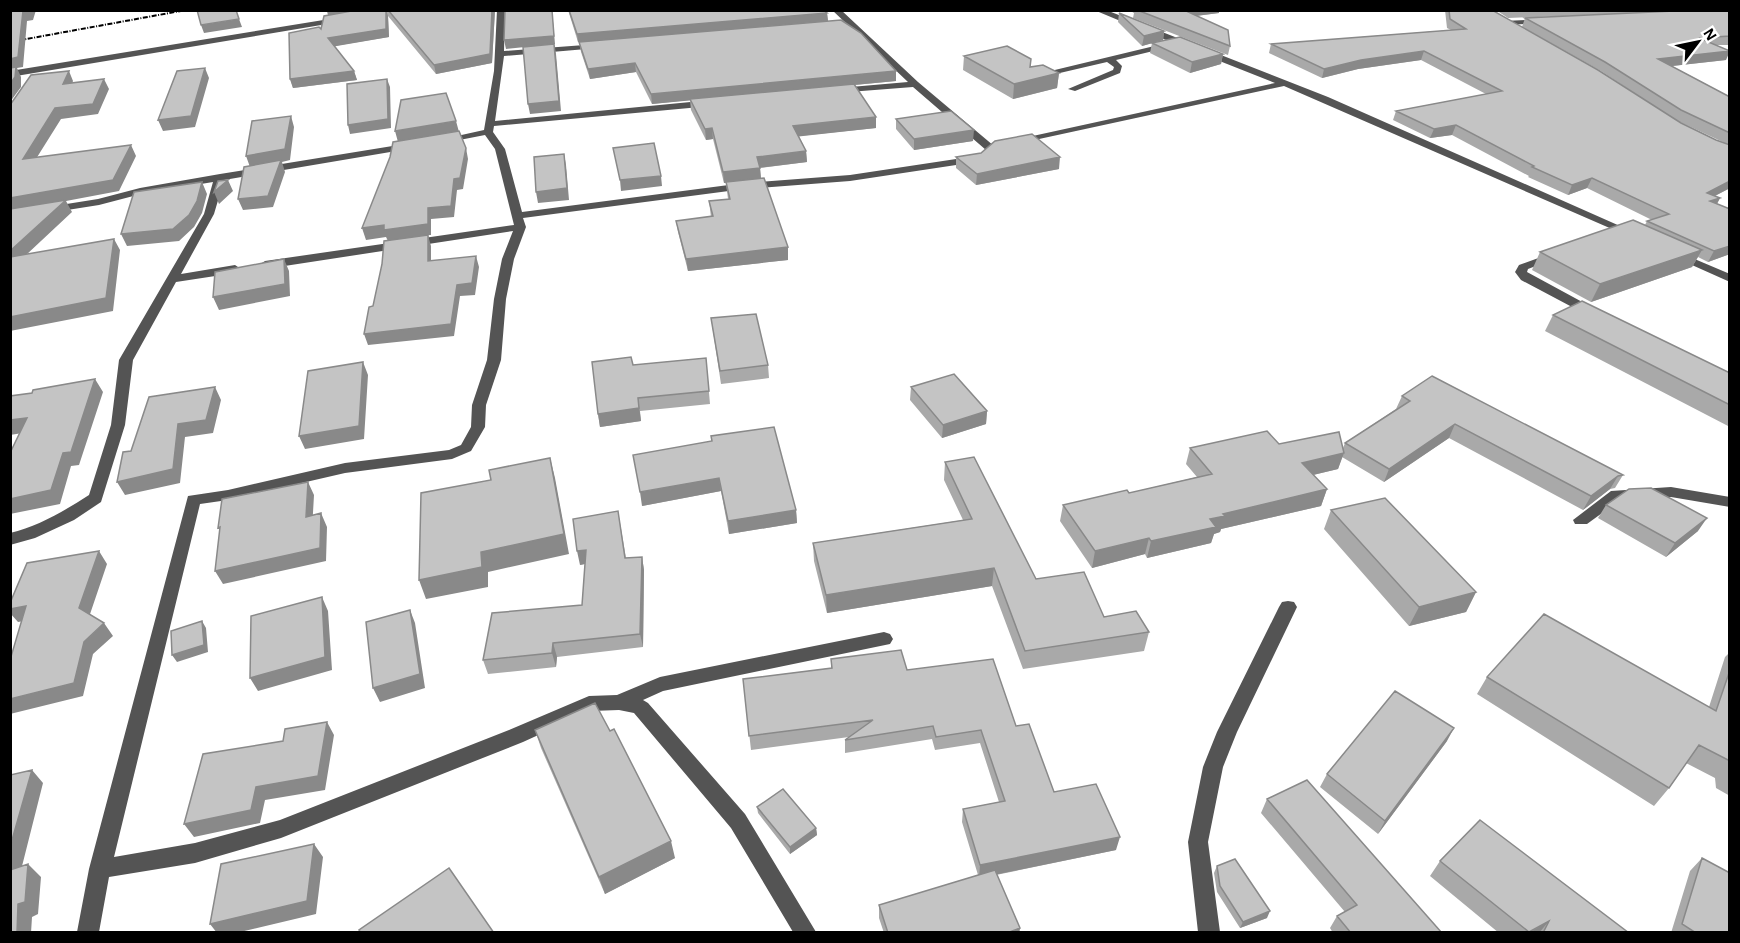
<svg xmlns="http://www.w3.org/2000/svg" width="1740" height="943" viewBox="0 0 1740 943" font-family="'Alegreya Sans',sans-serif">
<rect width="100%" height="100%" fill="#fff"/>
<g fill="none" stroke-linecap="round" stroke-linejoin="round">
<path fill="#545454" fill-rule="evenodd" d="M497,10H505L504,51L598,44L602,46L598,48L504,56L495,121L711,100L716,103L711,106L494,126L493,132L505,149L522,212L744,183L850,175L976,156L981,159L976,162L850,181L744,189L523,218L526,227L514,259L506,299L501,360L486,405L485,427L471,451L452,459L345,473L228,500L200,504L114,857L195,843L280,820L509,730L589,696L617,695L660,677L884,632L890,634L893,639L890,644L663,691L643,700L648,703L745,814L816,932H793L731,828L634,713L619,710L591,711L523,742L281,838L195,863L109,877L99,932H77L89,869L188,496L228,490L345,463L449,450L461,445L471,427L472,405L487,360L494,299L502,259L513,231L265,269L259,265L265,261L514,225L495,149L485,135L444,143L439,140L484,130L494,71Z
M832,10H841L918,82L994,146V150H986L913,87L836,93V89L839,88L908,82Z
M1094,10H1106L1328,97L1638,234L1636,236H1628L1284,86L1016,144L1014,142L1019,139L1275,83L1174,43V46L1116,60L1122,66L1120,73L1075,91L1068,89L1113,70L1114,67L1107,62L1034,79V75L1171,42Z
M342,17L346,19L345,21L10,77V71Z
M1548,19L1549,21L1545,23L1503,25L1499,23L1503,21Z
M411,143L414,144V148L224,180L214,214L181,274L235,265L241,269L235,273L176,282L133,360L125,425L101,502L74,520L35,538L10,545V533C39,526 64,511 89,495L111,425L119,360L204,214L213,182L141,194L99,205L10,219V213L98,199L140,188L220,174Z
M1555,252L1559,253V257L1528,269L1527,272L1597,310L1599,313L1597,316H1589L1521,280L1515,272L1519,265Z
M1678,252L1730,274V282L1674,257V253Z
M1671,487L1730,497V507L1671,497L1620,500L1587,524H1575L1573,520L1611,491Z
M1288,601L1294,602L1297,607L1237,732L1223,767L1208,842L1220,932H1198L1188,842L1203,767L1217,732L1279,607L1282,602Z"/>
<path stroke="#000" stroke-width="2" stroke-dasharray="5 1.5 1 1.5" stroke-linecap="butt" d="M10,42L186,10"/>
</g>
<path fill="#a9a9a9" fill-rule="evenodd" d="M327,10H495L492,63L436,74L388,16L389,37L334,46L354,71L357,80L293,88L290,79L321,29L328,15Z
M568,10H823L827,13L828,21L896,71V81L854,85L876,117V128L799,136L806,151L807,162L760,168L761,179L788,247V260L688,271L678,232L676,221L711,217L709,201L728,199L726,183H724L713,139L706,140L691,110L690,100L652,104L636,72L590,79L581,52L579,42H578Z
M1129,10H1219V13L1196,16L1230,46L1228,55L1133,18L1134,13Z
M1445,10H1492L1654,106L1601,71L1522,27L1525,18L1674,12L1508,18L1496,10H1730V45H1716L1726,60L1672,66L1730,97V188L1715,196L1720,198L1717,204L1730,209V254L1708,262L1698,257L1692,267L1591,302L1532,270L1540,252L1645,225L1647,221L1652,220L1587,188L1568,195L1528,177L1529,176L1452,135L1430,138L1393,120L1396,111L1486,94L1421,60L1358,69L1322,78L1269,53L1271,44L1451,30L1447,28ZM1678,121L1725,143L1716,140Z
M1119,13L1164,31L1163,40L1142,46L1118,22Z
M1152,43L1223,54L1221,64L1190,73L1150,53Z
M964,56L1031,67L1059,73L1057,88L1013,99L963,70Z
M896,119L973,141L914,150L896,129Z
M956,157L1059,169L976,185L956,168Z
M1553,315L1730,373V427L1545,331Z
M711,318L768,365L769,378L721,384Z
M706,358L710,404L640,411L641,421L600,427L598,414L633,365Z
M911,387L987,411L986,424L942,438L910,400Z
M1402,396L1623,475L1615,488L1610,489L1583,510L1449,438L1384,482L1342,457L1338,469L1313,475L1327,489L1321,506L1221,529L1220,532L1214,534L1211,543L1147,558L1145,554L1092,568L1060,521L1063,505L1129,493L1197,477L1186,464L1190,448L1279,444L1343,448L1345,443L1396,409Z
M711,441L796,510L797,523L729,534L721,491L642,506Z
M945,462L1036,579L1104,617L1149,632L1144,651L1023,669L992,586L827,613L814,561L813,543L963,520L944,480Z
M1606,505L1698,531L1666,557L1598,518Z
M1331,510L1476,592L1466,612L1409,626L1324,529Z
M618,511L626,558L642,557L644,570L643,647L557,657L556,667L488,674L483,660L582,605L585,564L580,565Z
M1730,652V796L1716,788L1715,778L1686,763L1669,788L1654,806L1477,694L1487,677L1709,707L1725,657Z
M831,659L907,670L1016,726L1054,792L1116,850L996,875L1020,928L1019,933H884L879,918V905L978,875L962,822L963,809L999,802L980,743L935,750L932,739L845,753V740L849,737L751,750L743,679L831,668Z
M535,730L675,858L605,894L541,748Z
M1447,741L1378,834L1320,787L1327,774Z
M1267,799L1442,933H1333L1330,928L1337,916L1345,912L1261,813Z
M757,807L816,828L817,835L790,854L758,813Z
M1702,858L1730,933H1671L1690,871Z
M1440,861L1629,933H1499L1430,876Z
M1217,866L1267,918L1240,928L1217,892L1214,873Z"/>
<path fill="#898989" d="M29,10H36L33,20L27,21L23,67L17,68L21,77V87L10,102V59L23,11Z
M327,10H356L328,15Z
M386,10L388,16L389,37L331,47L328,38Z
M492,10H495L492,63L436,74L434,65Z
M552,10L555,44H554L556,54L561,111L530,114L528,104L554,44L506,49L504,40Z
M1181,10H1219V13L1179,18Z
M827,13L828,21L578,42L577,34Z
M239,19L242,27L204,33L201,25Z
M1164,31L1163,40L1142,46L1144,36Z
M1424,51L1421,60L1358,69L1322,78L1324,69L1361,60Z
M1730,51L1726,60L1654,68L1658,59Z
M1223,54L1221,64L1190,73L1192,62Z
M1031,59L1030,74L1059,73L1057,88L1013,99L1014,84Z
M635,63L636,72L590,79L588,69Z
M205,68L209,78L195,127L163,131L158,120Z
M69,71L73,81L68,94L63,84Z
M354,71L357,80L293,88L290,79Z
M896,71V81L652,104L651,94Z
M104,79L109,89L98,114L61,119L29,170L23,159L55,108Z
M387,79L390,87L391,128L350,134L348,125Z
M291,116L294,127L290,160L282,162L285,172L273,207L243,210L238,199L250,167L246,156Z
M876,117V128L794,137L793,126Z
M456,121L459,132L398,142L395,131Z
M1456,125L1452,135L1430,138L1434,129Z
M712,128L713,139L706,140L705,129Z
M974,130L973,141L914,150V139Z
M131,145L136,156L119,191L66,201L72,212L10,270V198Z
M466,148L468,159L463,189L457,190L454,217L431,219V235H428L431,246V272L388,241L386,237L366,240L362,228L454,179Z
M806,151L807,162L757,168V157Z
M564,154L566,165L569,200L538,203L536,192Z
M1060,157L1059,169L976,185L977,174Z
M760,168L761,179L724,183L723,172Z
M661,176L662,186L621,191L620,180Z
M1592,178L1587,188L1568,195L1572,185Z
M228,180L233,191L219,204L214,192Z
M1730,181V188L1701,203L1707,193Z
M202,182L207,194L202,213L194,227L179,241L127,246L121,234Z
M1720,198L1714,209L1710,201Z
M114,239L120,250L113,311L10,331V317Z
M1730,246V254L1708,262L1714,251Z
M788,247V260L688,271L686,259Z
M1702,250L1692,267L1591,302L1600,284Z
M476,256L479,267L475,295L460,296L454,336L368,345L364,334L457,285Z
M284,259L289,271L290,296L219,310L213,297Z
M363,362L368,375L364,439L305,449L299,436Z
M95,379L103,392L79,465L71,466L60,504L10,514V499L63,453Z
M215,387L221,400L213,433L185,437L180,483L125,495L117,482L178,424Z
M638,398L641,421L600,427L598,414Z
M987,411L986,424L942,438L943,425Z
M27,418L35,431L10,435V420Z
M1455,424L1449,438L1384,482L1389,469Z
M1344,453L1338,469L1296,479L1302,463Z
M550,458L555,478L569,554L488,572V587L426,599L419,580L481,552Z
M1618,476L1610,489L1583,510L1591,496Z
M719,478L721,491L642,506L640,492Z
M308,482L314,495L312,530L306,517Z
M1327,489L1321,506L1221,529L1220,532L1214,534L1211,543L1147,558L1151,541L1223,514Z
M796,510L797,523L729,534L728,521Z
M321,513L327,527L326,561L223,584L215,571Z
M1707,518L1698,531L1666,557L1675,543Z
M1149,538L1145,554L1092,568L1095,551Z
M586,550L589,563L580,565L577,551Z
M99,551L107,564L88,620L79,608Z
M642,557L644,570L643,647L640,634Z
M994,568L992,586L827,613L826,595Z
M1476,592L1466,612L1409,626L1419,607Z
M322,597L328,611L332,670L258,691L250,678Z
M26,606L36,619L18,622L10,613V609Z
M410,610L415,623L425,688L380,702L373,688Z
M202,621L206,628L208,652L177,662L172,655Z
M104,623L113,636L93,654L83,696L10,714V699L84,642Z
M553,643L557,657L556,667L552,653Z
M327,722L334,735L325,790L265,800L260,823L194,837L184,824L256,787Z
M1454,728L1447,741L1378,834L1385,821Z
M32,770L43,783L17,886L10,880V847Z
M816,828L817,835L790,854V847Z
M1120,837L1116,850L979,878L980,865Z
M671,841L675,858L605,894L599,877Z
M314,844L323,857L316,914L236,933H217L210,924Z
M28,864L41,877L38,914L32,917L31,933H17L18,904Z
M1270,911L1267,918L1240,928L1243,922Z
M1549,921L1539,933H1529Z
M1020,928L1019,933H1007Z"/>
<path fill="#c4c4c4" stroke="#898989" stroke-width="1.5" d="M10,10H29L23,11L18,57L10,59Z
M197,10H236L239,19L201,25Z
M357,10H386V29L328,38L354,71L290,79L289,33L319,27L321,29L324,16Z
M388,10H492L490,54L434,65Z
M505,10H552L554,36L504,40Z
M569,10H823L827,13L577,34Z
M1137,10H1184L1228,30L1230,46Z
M1449,10H1492L1598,70L1681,123L1716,140L1730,145V181L1707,193L1720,198L1710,201L1730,209V246L1714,251L1647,221L1669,214L1592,178L1572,185L1532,167L1534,166L1456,125L1434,129L1396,111L1502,91L1424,51L1361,60L1324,69L1271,44L1466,29L1450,19Z
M1696,10H1730V36L1699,38L1730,51L1658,59L1730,97V133L1681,110L1605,62L1525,18Z
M1119,13L1164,31L1144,36Z
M841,20L861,33L896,71L651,94L635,63L588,69L579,42Z
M1180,37L1223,54L1192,62L1152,43Z
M554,44L559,101L528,104L523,47Z
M1007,46L1031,59L1030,67L1043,65L1059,73L1014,84L964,56Z
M16,67L15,77L10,84V68Z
M205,68L191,116L158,120L177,71Z
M69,71L63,84L104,79L93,104L55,108L23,159L131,145L113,180L10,198V105L31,75Z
M387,79L388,119L348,125L347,84Z
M854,84L876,117L793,126L806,151L757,157L760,168L723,172L712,128L705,129L690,99Z
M446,93L456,121L395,131L401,100Z
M951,111L974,130L914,139L896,119Z
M291,116L285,149L246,156L252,121Z
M459,131L466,148L460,178L454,179L451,206L428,208V224L384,230V225L362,228L390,157L393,142Z
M1032,134L1060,157L977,174L956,157L981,153L995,141Z
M654,143L661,176L620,180L613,148Z
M564,154L567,188L536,192L534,157Z
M281,160L268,196L238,199L244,167Z
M764,178L788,247L686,259L676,221L713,216L709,201L730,199L726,182Z
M228,180L214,192L218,181Z
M202,182L197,201L189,215L173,229L121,234L134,192Z
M66,200L10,251V209Z
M1633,220L1702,250L1600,284L1540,252Z
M428,235V261L476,256L472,283L457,285L451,324L364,334L369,307L373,306L382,264L384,241Z
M114,239L106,298L10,317V257Z
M284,259L285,284L213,297L215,272Z
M1582,301L1730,373V405L1553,315Z
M756,314L768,365L720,371L711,318Z
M631,357L633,365L706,358L709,391L638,398L639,408L598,414L592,362Z
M363,362L359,426L299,436L308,371Z
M954,374L987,411L943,425L911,387Z
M1432,376L1623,475L1618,476L1591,496L1455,424L1389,469L1345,443L1410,401L1402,396Z
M95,379L71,452L63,453L51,490L10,499V453L27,418L10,420V396L32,393L33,390Z
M215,387L206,420L178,424L173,469L117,482L123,452L131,451L149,397Z
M774,427L796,510L728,521L719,478L640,492L633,455L712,441L711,436Z
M1267,431L1279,444L1339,432L1344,453L1302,463L1327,489L1223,514L1225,516L1210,519L1216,527L1151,541L1149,538L1095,551L1063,505L1127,490L1129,493L1212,474L1190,448Z
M974,457L1036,579L1084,572L1104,617L1136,611L1149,632L1025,651L994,568L826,595L813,543L972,519L945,462Z
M550,458L564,534L481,552L482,567L419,580L421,493L491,480L489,470Z
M308,482L306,517L321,513L320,548L215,571L220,527L218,528L222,499Z
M1651,488L1707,518L1675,543L1606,505L1629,489Z
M1385,498L1476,592L1419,607L1331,510Z
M618,511L625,558L642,557L640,634L553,643L552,653L483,660L492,613L582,605L586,550L577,551L573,519Z
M99,551L79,608L104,623L84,642L74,683L10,699V660L26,606L10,609V603L27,563Z
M322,597L325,657L250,678L251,616Z
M410,610L420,674L373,688L366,622Z
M1544,614L1716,711L1730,670V761L1699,745L1669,788L1487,677Z
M202,621L204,645L172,655L171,631Z
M901,650L907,670L993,659L1016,726L1029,724L1054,792L1096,784L1120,837L980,865L963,809L1005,801L981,730L936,737L933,726L845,740L873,720L749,736L743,679L832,668L831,659Z
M1395,691L1454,728L1385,821L1327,774Z
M595,703L610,731L614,729L671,841L599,877L535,730Z
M327,722L318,776L256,787L251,810L184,824L203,754L283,741L285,729Z
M32,770L10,847V775Z
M1307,780L1442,933H1351L1337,916L1357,905L1267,799Z
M783,789L816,828L790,847L757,807Z
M1480,820L1629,933H1543L1549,921L1529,932L1440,861Z
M314,844L307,901L210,924L221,864Z
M1702,858L1730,873V933H1696L1682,924Z
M1235,859L1270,911L1243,922L1220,886L1217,866Z
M28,864L25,902L18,904L17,933H10V870Z
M449,868L494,933H361L359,930Z
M995,870L1020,928L1007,933H888L879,905Z"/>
<rect width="1740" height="943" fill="none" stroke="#000000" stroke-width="24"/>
<g transform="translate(1698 42) rotate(58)" stroke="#ffffff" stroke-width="4.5" paint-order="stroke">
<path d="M0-4.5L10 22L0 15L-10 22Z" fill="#000000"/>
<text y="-9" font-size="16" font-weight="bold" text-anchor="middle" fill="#000000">N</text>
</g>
</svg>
